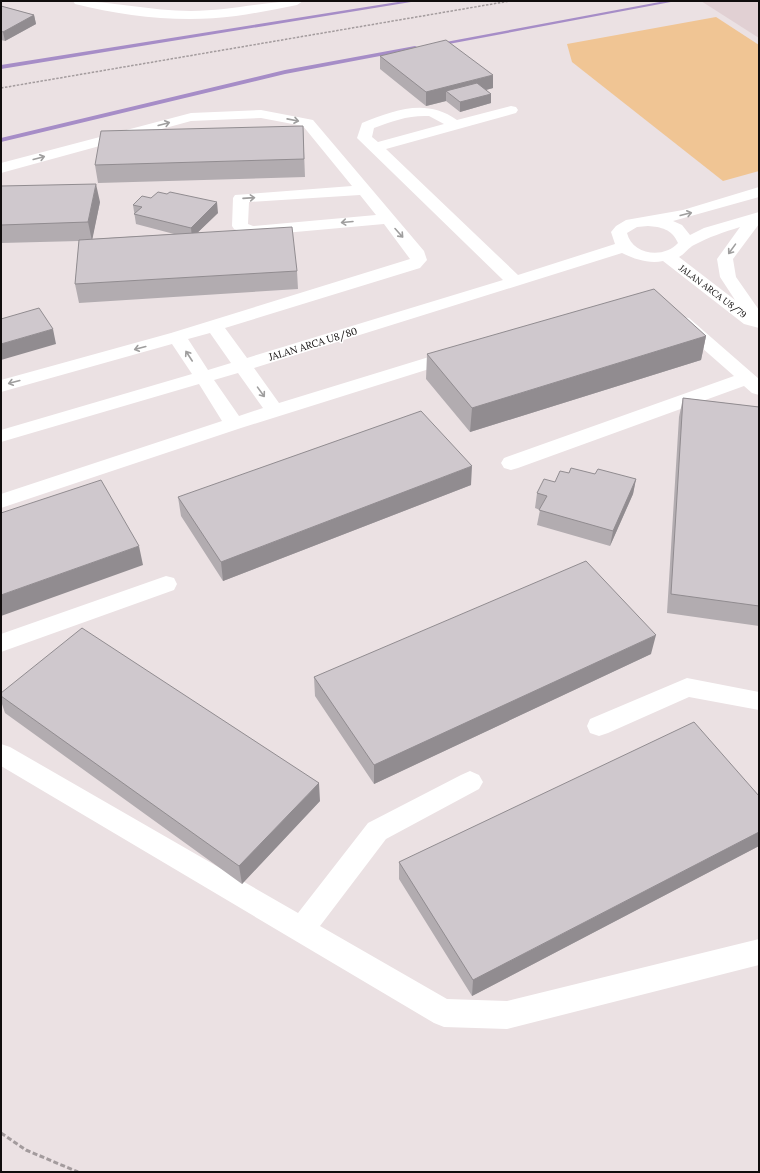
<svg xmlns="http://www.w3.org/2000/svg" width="760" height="1173" viewBox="0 0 760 1173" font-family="Lora,serif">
<rect width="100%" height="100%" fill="#ebe1e3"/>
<path fill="#e1d0d3" d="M701,1H759V38Z"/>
<path fill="#f0c594" d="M716,17L759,45V171L723,181L572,62L567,44Z"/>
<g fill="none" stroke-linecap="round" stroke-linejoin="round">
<path fill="#a68dc7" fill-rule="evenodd" d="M404,1H417L1,69V65Z
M665,1H676L438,46L435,44Z
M415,46L417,47V49L285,74L1,142V138L285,70Z"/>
<path stroke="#a39b9d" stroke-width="1.5" stroke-dasharray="2.5 1.5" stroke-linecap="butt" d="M1,88L510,1"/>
<path stroke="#a39b9d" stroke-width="3" stroke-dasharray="5 2.5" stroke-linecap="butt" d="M1,1133L26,1150L78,1172"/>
<path fill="#fff" fill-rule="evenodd" d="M73,1C112,1 151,11 191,11C229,11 266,1 303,1L297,5C277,9 257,13 236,16C183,23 127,17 75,4Z
M511,106L516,107L518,110L516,113L386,149L518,275L615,244L611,232L616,226L626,220L683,210L759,187V197L673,221L682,225L690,235L704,228L759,212V224L733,259L736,277L759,310V328L744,324L663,261C649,264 634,259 622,253L254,368L279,403L455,349L461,351L464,355L461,359L241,428L1,508V494L222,421L199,384L1,442V430L192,374L172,344L1,392V380L171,333L410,259L384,224L251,236L234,229L232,226L233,198L235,195L352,186L303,126L261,118L191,121L1,173V163L191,113L261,110L308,119L313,120L424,251L427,260L420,268L225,328L247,358L503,280L357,138L362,123C395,110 426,98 457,120ZM429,116L444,124L378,142L372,137L374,128C392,121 409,115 429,116ZM360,195L376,215L253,226L248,224L249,202ZM648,226C661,227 672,229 678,243C664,259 632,255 627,233L637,227ZM740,227L717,259L720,277L735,300L679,257C685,254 688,248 694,245C709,237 724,232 740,227ZM210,333L231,363L208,370L188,339ZM238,373L263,408L239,416L214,380Z
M683,317L689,318L759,379V395L752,393L744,386L518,468L511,470L504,468L501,463L504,458L734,376L677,326L674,322L677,318Z
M166,576L174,578L177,584L174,590L1,652V634Z
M687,678L759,692V710L689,697L608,733L599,736L590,733L587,726L590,719Z
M1,744L10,747L298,913L368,823L461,775L470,771L479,775L483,782L479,789L386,839L320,926L447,999L507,1001L759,939V965L507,1029L444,1027L434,1023L1,766Z"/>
</g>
<path fill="#b2acb0" d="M1,6L34,15L36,24L5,41L1,40Z
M380,56L493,88L486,90L491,94V103L460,112L446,101L426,106L380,69Z
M303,126L305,177L98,183L95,165Z
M1,186L100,202L92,239L174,234L136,224L133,205L218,213L198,232L297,271L298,289L79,303L75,284L79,241L1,243Z
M706,336L701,360L470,432L426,379L427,354Z
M683,398L759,407V626L667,613L679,417Z
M569,473L595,474L636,479L633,494L610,546L537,525L540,510L535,508L537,493Z
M471,485L223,581L181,516L178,497Z
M651,654L374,784L315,696L314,677Z
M1,693L320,801L242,884L5,713L1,701Z
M759,796V846L472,996L399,879V862Z"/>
<path fill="#918c90" d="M34,15L36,24L5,41L3,32Z
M493,75V88L456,98L446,91V101L426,106V92Z
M491,94V103L460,112V102Z
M96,184L100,202L92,241L88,222Z
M217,202L218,213L192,238L191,228Z
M53,329L56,344L1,360V344Z
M706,336L701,360L470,432L472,408Z
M472,466L471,485L223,581L221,562Z
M636,479L633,494L610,546L613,531Z
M139,546L143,565L1,616V595Z
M656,635L651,654L374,784V765Z
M319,783L320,801L242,884L239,866Z
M759,832V846L472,996L473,980Z"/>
<path fill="#cfc8cd" stroke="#918c90" d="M1,6L34,15L3,32L1,31Z
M446,40L493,75L426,92L380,56Z
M477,83L491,94L460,102L446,91Z
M303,126L304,159L95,165L101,131Z
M96,184L88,222L1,225V186Z
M158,192L167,194L170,192L217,202L191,228L134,214L142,207L133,205L142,196L151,198Z
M292,227L297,271L75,284L79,240Z
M654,289L706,336L472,408L427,354Z
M39,308L53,329L1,344V319Z
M683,398L759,407V606L671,594Z
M421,411L472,466L221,562L178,497Z
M571,468L595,474L598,469L636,479L613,531L539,510L547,496L537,493L544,479L555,482L560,471L569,473Z
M101,480L139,546L1,595V513Z
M586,561L656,635L374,765L314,677Z
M82,628L319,783L239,866L1,696V693Z
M694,722L759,796V832L473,980L399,862Z"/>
<defs><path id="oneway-shaft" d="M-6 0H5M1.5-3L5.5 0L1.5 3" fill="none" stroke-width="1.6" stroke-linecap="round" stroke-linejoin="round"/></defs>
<g stroke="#9f9e9e">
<use href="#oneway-shaft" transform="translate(293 120) rotate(11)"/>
<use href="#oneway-shaft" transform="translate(164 124) rotate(-15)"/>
<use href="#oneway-shaft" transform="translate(39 158) rotate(-15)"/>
<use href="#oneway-shaft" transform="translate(249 198) rotate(-4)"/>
<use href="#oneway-shaft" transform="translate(686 214) rotate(-14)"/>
<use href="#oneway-shaft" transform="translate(347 222) rotate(175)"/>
<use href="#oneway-shaft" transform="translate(399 233) rotate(48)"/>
<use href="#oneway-shaft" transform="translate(732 249) rotate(126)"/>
<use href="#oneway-shaft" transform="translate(140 348) rotate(165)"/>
<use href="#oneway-shaft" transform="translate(189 356) rotate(-123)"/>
<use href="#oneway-shaft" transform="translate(14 382) rotate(165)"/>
<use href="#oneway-shaft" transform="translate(261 392) rotate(54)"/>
</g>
<g text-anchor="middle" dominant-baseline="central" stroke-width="3" stroke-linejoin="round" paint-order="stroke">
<g font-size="9" fill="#100d0d" stroke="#fff">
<text transform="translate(713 291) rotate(37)">JALAN ARCA U8/79</text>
</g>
<g font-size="10" fill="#100d0d" stroke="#fff">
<text transform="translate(313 344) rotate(-17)">JALAN ARCA U8/80</text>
</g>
</g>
<rect width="760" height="1173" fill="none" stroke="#100d0d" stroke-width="4"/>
</svg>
